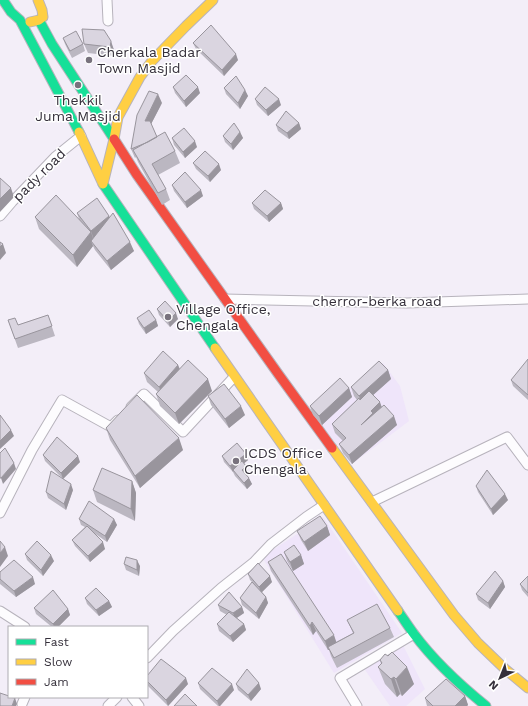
<svg xmlns="http://www.w3.org/2000/svg" width="528" height="706" viewBox="0 0 528 706" font-family="'Work Sans',sans-serif">
<rect width="100%" height="100%" fill="#f3eef8"/>
<path fill="#efe5fa" d="M383,363L400,386L409,421L352,464L314,415Z
M323,517L402,633L334,673L262,557Z
M403,645L425,689L406,706H390L363,667Z"/>
<g fill="none" stroke-linecap="round" stroke-linejoin="round">
<defs>
<path id="street" d="M107,0L108,21
M0,216L12,202L55,157L81,136
M225,299L407,303L528,299
M131,407L144,394L183,432L234,377
M372,502L507,437L528,465
M0,513L32,450L62,400L111,427L118,420
M0,611L25,627
M147,658L173,631L221,588L254,562L271,544L306,517L324,505
M132,697L139,706
M22,704L25,697
M108,706L117,697
M357,706L340,678L414,634"/>
<path id="fast" d="M3,0L11,12L20,20L79,132
M39,20L52,44L114,139
M103,184L215,348
M398,611C403,618 408,626 414,634C434,661 460,685 486,706"/>
<path id="slow" d="M30,22L39,20L43,17L42,10L38,0
M79,132L103,184
M103,184L114,139L118,117L140,77L152,61L186,26L213,0
M215,348L398,611
M332,448L454,615L478,643L505,669L528,688"/>
<path id="jam" d="M114,139L137,175
M137,175L279,375L332,448"/>
</defs>
<use href="#street" stroke="#b7b3bc" stroke-width="11"/>
<use href="#fast" stroke="#b7b3bc" stroke-width="11"/>
<use href="#slow" stroke="#b7b3bc" stroke-width="11"/>
<use href="#jam" stroke="#b7b3bc" stroke-width="11"/>
<use href="#street" stroke="#fdfcfe" stroke-width="9"/>
<use href="#fast" stroke="#16e098" stroke-width="9"/>
<use href="#slow" stroke="#ffcf43" stroke-width="9"/>
<use href="#jam" stroke="#f24e42" stroke-width="9"/>
</g>
<path fill="#bbb7c1" d="M104,30L114,50V56L88,53L84,44Z
M63,38L83,44L85,51L72,58L65,44Z
M193,43L238,60L224,76L196,49Z
M173,87L200,93L186,107L175,93Z
M224,88L245,90L248,96L240,109L226,94Z
M255,99L281,105L268,116L257,105Z
M162,103L151,124L157,137L175,151L180,163L158,175L166,189L170,200L162,205L138,162L136,157L135,158L131,149Z
M299,123L301,129L289,139L278,131L276,125Z
M240,132L243,138L233,150L225,142L223,136Z
M172,138L197,147L185,158L174,145Z
M193,163L221,170L210,182L196,169Z
M172,185L203,196L187,208L174,191Z
M252,203H281L283,209L269,222L254,209Z
M77,213L109,216L134,251L111,270L95,250L93,246L77,267L39,229L35,217L79,219Z
M157,309L178,319L170,327L159,315Z
M48,315L55,336L18,348L8,320L18,325Z
M137,318L156,320L158,326L146,334L139,324Z
M528,360V400L513,386L511,380Z
M178,365L180,369L212,391L179,424L160,406L156,394L158,392L147,382L144,373Z
M388,370L391,379L373,395L382,407L397,425L352,464L343,453L339,444L343,441L335,433L332,424L357,400L354,396L351,387Z
M349,388L352,397L322,425L313,415L310,406Z
M208,396L245,415L229,428L211,405Z
M106,428L183,450L140,488L110,440Z
M43,455L80,462L63,479L45,461Z
M222,456L248,460L244,463L246,466L248,472L246,474L252,484L247,489L235,476L233,472L224,462Z
M132,481L136,493L135,521L97,502L93,490Z
M476,486L508,500L493,515L478,492Z
M73,490L66,510L48,498L46,492Z
M79,519H114L117,525L107,542L94,533L105,549L90,562L75,546L72,540L85,527L81,525Z
M327,526L330,535L308,551L301,540L297,531Z
M284,552L301,555L304,564L293,571L287,561Z
M25,554L54,561L43,576L27,560Z
M268,562L336,642L353,633L347,620L390,628L394,637L337,668L331,656L329,650H328L316,631L313,635L271,571Z
M124,564L140,566L139,576L126,570Z
M0,572L35,584L16,597L0,584Z
M248,574L272,582L262,592L266,597L268,603L259,619L242,605L240,598L254,584L250,580Z
M528,576V597L522,590L520,584Z
M503,581L505,587L490,609L478,600L476,594Z
M85,598L109,601L112,607L99,616L87,604Z
M218,605L242,607L244,613L237,618L244,624L246,630L233,642L219,631L217,624L227,615L220,611Z
M34,608L68,609L70,615L58,627H52L36,614Z
M380,660L414,684L402,696L400,694L397,697L385,684L378,667L381,664Z
M147,676L188,684L168,706L147,685Z
M198,683L234,690L220,706H218L200,689Z
M236,684L261,689L251,701L238,690Z
M465,696L468,705L467,706H427L425,698Z"/>
<path fill="#99959d" d="M111,41L114,50V56L110,47Z
M236,54L238,60L224,76L222,70Z
M198,87L200,93L186,107L184,101Z
M245,90L248,96L240,109L238,103Z
M158,94L162,103L148,130L145,121Z
M279,99L281,105L268,116L266,110Z
M299,123L301,129L289,139L287,133Z
M240,132L243,138L233,150L231,144Z
M195,141L197,147L185,158L183,152Z
M219,164L221,170L210,182L208,176Z
M11,188L14,197L0,212V199Z
M201,190L203,196L187,208L185,202Z
M281,203L283,209L269,222L267,216Z
M109,216L113,225L94,240L91,231Z
M91,232L95,244L91,241L93,246L77,267L73,255Z
M130,242L134,251L111,270L107,261Z
M3,244L6,253L0,260V247Z
M176,313L178,319L170,327L168,321Z
M156,320L158,326L146,334L144,328Z
M178,365L182,375L163,396L159,387Z
M388,370L391,379L362,405L359,396Z
M208,379L212,391L179,424L175,413Z
M349,388L352,397L322,425L319,416Z
M380,402L383,411L364,434L361,425L371,411Z
M241,406L245,415L229,428L225,419Z
M394,416L397,425L352,464L349,455Z
M11,430L14,436L0,449V441Z
M179,438L183,450L140,488L135,476Z
M246,454L248,460L234,472L233,470V472L230,466Z
M78,456L80,462L63,479L61,473Z
M14,463L16,469L3,484L1,478Z
M246,466L248,472L244,476L242,470Z
M249,478L252,484L247,489L244,483Z
M132,481L136,493L135,521L131,509Z
M71,484L73,490L66,510L64,504Z
M505,494L508,500L493,515L491,509Z
M114,519L117,525L107,542L105,536Z
M327,526L330,535L308,551L304,542Z
M103,542L105,549L90,562L88,556Z
M5,547L8,556L0,567V553Z
M51,555L54,561L43,576L41,570Z
M301,555L304,564L293,571L290,562Z
M137,560L140,566L139,576L137,570Z
M270,576L272,582L261,593L259,587Z
M33,577L35,584L16,597L14,591Z
M503,581L505,587L490,609L488,603Z
M266,597L268,603L259,619L256,613Z
M109,601L112,607L99,616L96,610Z
M242,607L244,613L235,619L233,613Z
M68,609L70,615L58,627H54L53,624Z
M312,622L316,631L313,635L310,626Z
M244,624L246,630L233,642L230,636Z
M334,635L337,644L328,647L329,650H328L325,641Z
M407,667L414,684L402,696L396,679Z
M394,677L400,694L397,697L391,679Z
M186,678L188,684L168,706L166,700Z
M259,683L261,689L251,701L248,695Z
M232,684L234,690L220,706H219L217,701Z
M465,696L468,705L467,706H455Z
M15,698L17,704L16,706H12Z"/>
<path fill="#dad5e0" stroke="#99959d" d="M211,25L236,54L222,70L193,43Z
M82,29L104,30L111,41L110,47L84,44Z
M76,31L83,44L70,51L63,38Z
M186,75L198,87L184,101L173,87Z
M236,76L245,90L238,103L224,88Z
M265,87L279,99L266,110L255,99Z
M149,91L158,94L145,121H150L157,137L148,142L131,149L137,115Z
M286,111L299,123L287,133L276,125Z
M234,123L240,132L231,144L223,136Z
M184,128L195,141L183,152L172,138Z
M165,132L175,151L152,164L166,189L158,193L133,150Z
M205,151L219,164L208,176L193,163Z
M185,172L201,190L185,202L172,185Z
M0,178L11,188L0,199Z
M265,190L281,203L267,216L252,203Z
M56,195L91,232L73,255L35,217Z
M97,198L109,216L91,231L77,213Z
M113,213L130,242L107,261L91,241Z
M0,242L3,244L0,247Z
M165,301L176,313L168,321L157,309Z
M149,310L156,320L144,328L137,318Z
M48,315L52,326L15,339L8,320L15,318L18,325Z
M163,351L178,365L159,387L144,373Z
M528,359V395L511,380Z
M188,360L208,379L175,413L156,394Z
M379,361L388,370L359,396L351,387Z
M340,378L349,388L319,416L310,406Z
M224,384L241,406L225,419L208,396Z
M369,391L380,402L371,411L373,413L361,425L384,405L394,416L349,455L339,444L346,438L332,424L359,398L360,400Z
M137,395L179,438L135,476L106,428Z
M0,415L11,430L0,441Z
M57,437L78,456L61,473L43,455Z
M237,443L246,454L230,466L222,456Z
M5,448L14,463L1,478H0V453Z
M242,461L246,466L242,470L249,478L244,483L233,470Z
M102,468L132,481L131,509L93,490Z
M487,470L505,494L491,509L476,486Z
M51,471L71,484L64,504L46,492Z
M89,501L114,519L105,536L79,519Z
M320,516L327,526L304,542L297,531Z
M87,526L103,542L88,556L72,540Z
M0,541L5,547L0,553Z
M37,541L51,555L41,570L25,554Z
M294,545L301,555L290,562L284,552Z
M281,554L334,635L325,641L312,622L310,626L268,562Z
M126,557L137,560V570L124,564Z
M14,560L33,577L14,591L0,579V572Z
M258,563L270,576L259,587L248,574Z
M495,571L503,581L488,603L476,594Z
M528,576V593L520,584Z
M252,582L266,597L256,613L240,598Z
M96,588L109,601L96,610L85,598Z
M53,590L68,609L53,624L34,608Z
M229,592L242,607L233,613L218,605Z
M377,604L390,628L334,658L328,647L354,633L347,620Z
M229,612L244,624L230,636L217,624Z
M392,652L407,667L396,679L394,677L391,679L378,667L382,663L380,660L385,654L388,656Z
M161,659L186,678L166,700L147,681V676Z
M212,668L232,684L217,701L198,683Z
M247,669L259,683L248,695L236,684Z
M446,679L465,696L455,706H433L425,698Z
M0,693L9,696V697L15,698L12,706H0Z
M185,694L197,706H174Z"/>
<g fill="#78727d" stroke="#fff" stroke-width="1.5">
<circle cx="89" cy="60" r="4"/>
<circle cx="78" cy="85" r="4"/>
<circle cx="168" cy="317" r="4"/>
<circle cx="236" cy="461" r="4"/>
</g>
<g text-anchor="middle" dominant-baseline="central" stroke-width="3" stroke-linejoin="round" paint-order="stroke">
<g font-size="14" fill="#35303b" stroke="#fff" text-anchor="start">
<text x="97" y="52">Cherkala Badar<tspan x="97" dy="16">Town Masjid</tspan></text>
<text x="78" y="100" text-anchor="middle">Thekkil<tspan x="78" dy="16">Juma Masjid</tspan></text>
<text x="176" y="309">Village Office,<tspan x="176" dy="16">Chengala</tspan></text>
<text x="244" y="453">ICDS Office<tspan x="244" dy="16">Chengala</tspan></text>
</g>
<g font-size="14" fill="#35303b" stroke="#fff">
<text transform="translate(39 175) rotate(-45)">pady road</text>
<text x="377" y="301">cherror-berka road</text>
</g>
</g>
<rect x="8" y="626" width="140" height="72" fill="#ffffff" stroke="#aeacb1"/>
<rect x="16" y="639" width="20" height="6" fill="#16e098" stroke="#aeacb1"/>
<text x="44" y="646" font-size="12" fill="#35303b">Fast</text>
<rect x="16" y="659" width="20" height="6" fill="#ffcf43" stroke="#aeacb1"/>
<text x="44" y="666" font-size="12" fill="#35303b">Slow</text>
<rect x="16" y="679" width="20" height="6" fill="#f24e42" stroke="#aeacb1"/>
<text x="44" y="686" font-size="12" fill="#35303b">Jam</text>
<g transform="translate(500 678) rotate(223)" stroke="#ffffff" stroke-width="3" paint-order="stroke">
<path d="M0-3L7 15L0 10L-7 15Z" fill="#35303b"/>
<text y="-6" font-size="11" font-weight="bold" text-anchor="middle" fill="#35303b">N</text>
</g>
</svg>
